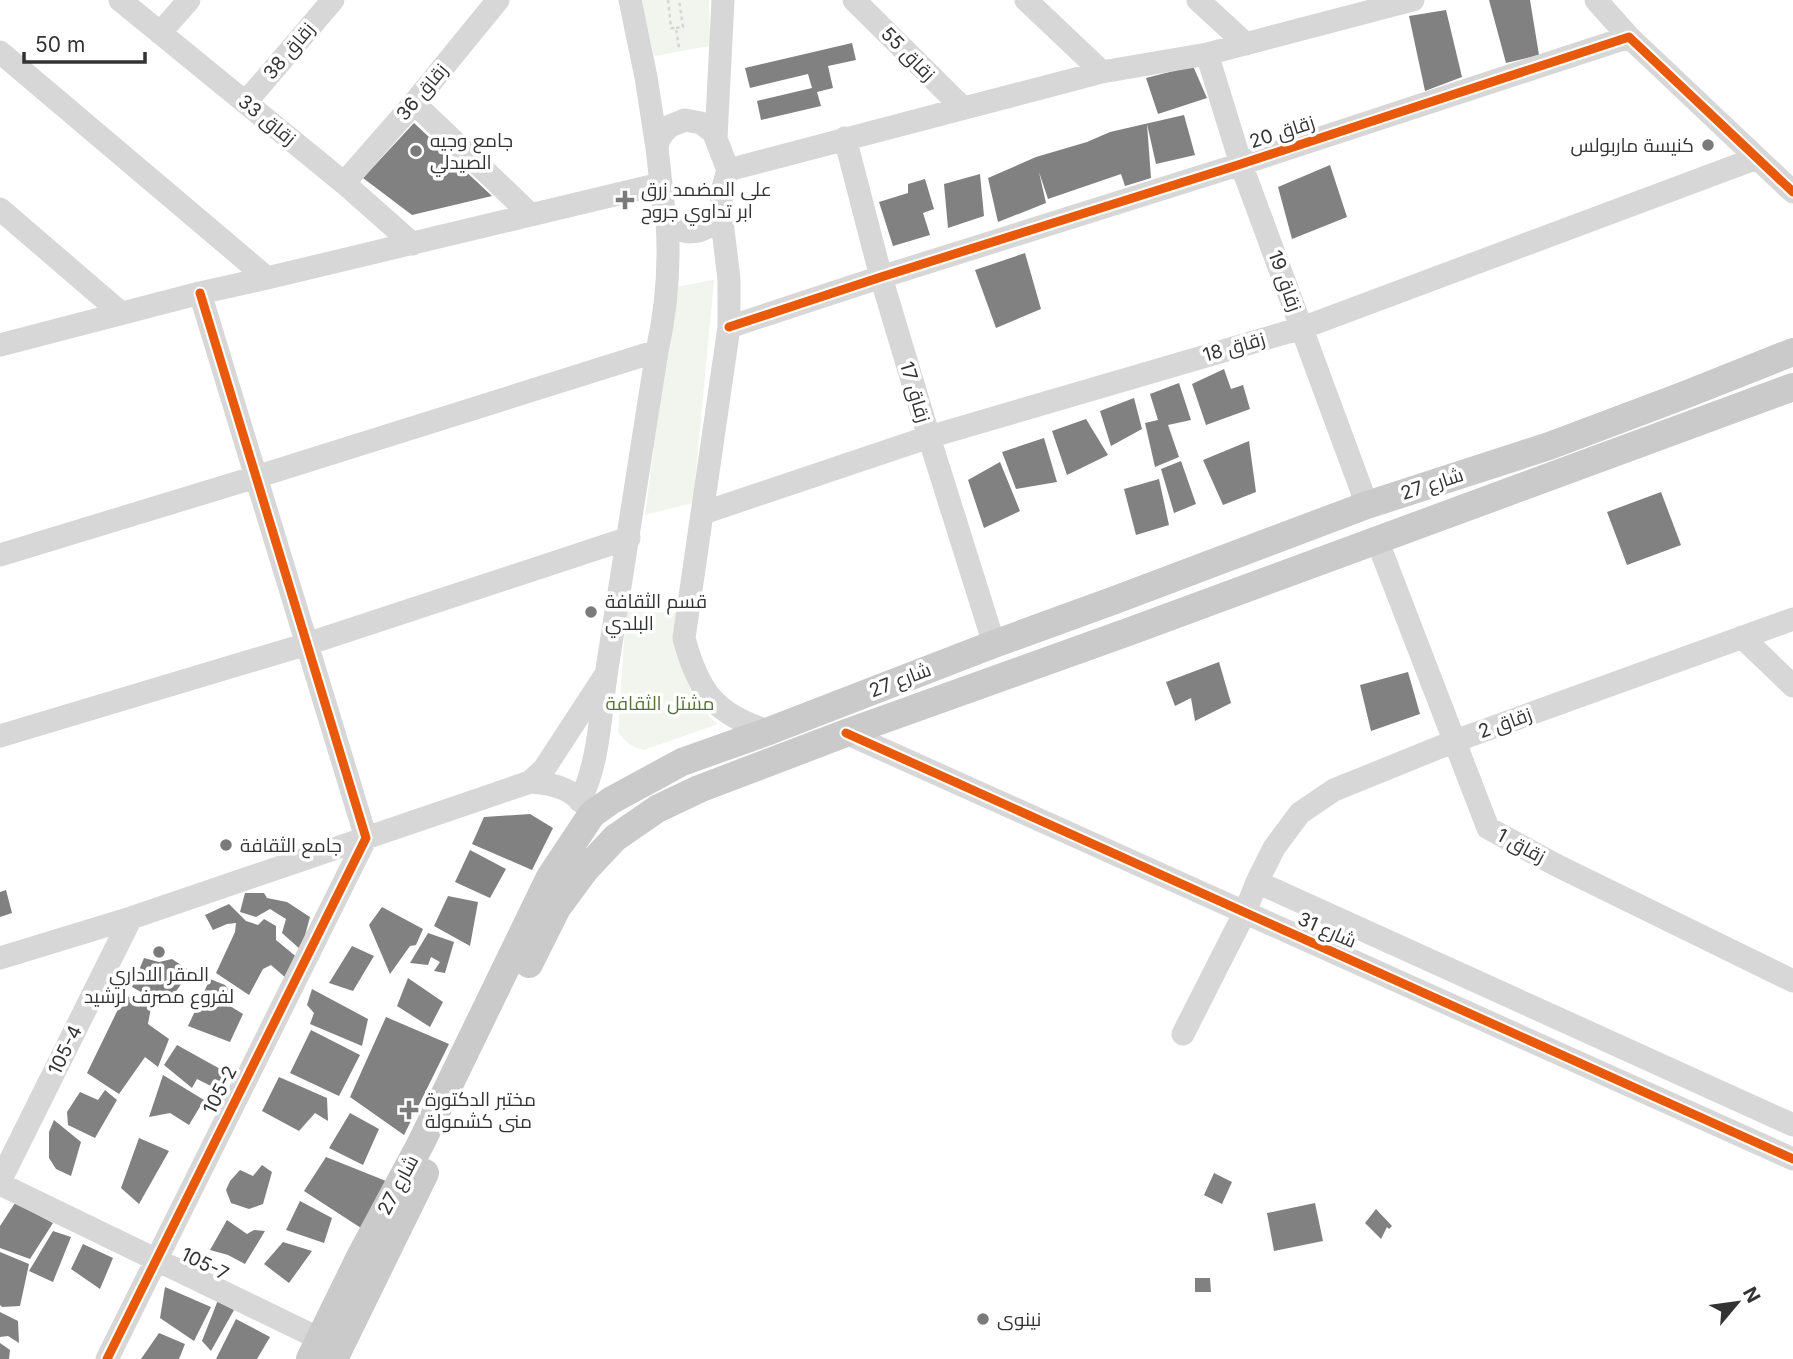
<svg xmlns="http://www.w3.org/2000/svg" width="1793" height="1359" viewBox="0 0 1793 1359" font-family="Inter,Cairo,sans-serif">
<rect width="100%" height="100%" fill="#fff"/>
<path fill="#f1f5ed" d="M641,0H709L710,46L654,56Z
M714,280L693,503L645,515L675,287Z
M626,611L678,613L676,644L709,717L718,724L644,750C633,748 624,741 618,732Z"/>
<path fill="#818181" d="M1489,0H1530L1539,55L1506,63Z
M1446,10L1462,77L1425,91L1409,16Z
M852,43L856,60L828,66L833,88L817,92L821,106L761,120L757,101L812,88L808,74L750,88L745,68Z
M1193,66L1207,98L1158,114L1146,78Z
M1184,115L1195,155L1156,164L1147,124L1151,178L1125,186L1121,174L1048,199L1039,172L1046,203L998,222L988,178L1036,157L1087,142L1110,132Z
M414,123L492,196L412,215L363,178Z
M1330,165L1347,217L1292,239L1278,187Z
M980,174L984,216L948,228L944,184Z
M925,179L934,209L923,213L930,235L893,246L879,202L908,193V184Z
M1025,253L1041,309L996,328L975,270Z
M1224,369L1231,389L1243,385L1250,409L1206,425L1192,384Z
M1179,383L1191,420L1168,425L1179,457L1155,467L1145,423L1158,420L1150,394Z
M1134,398L1142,429L1111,446L1100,411Z
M1086,419L1108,455L1067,475L1052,431Z
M1044,438L1057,482L1016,489L1002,452Z
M1249,441L1256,492L1223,505L1203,460Z
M1181,461L1196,504L1174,513L1161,469Z
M1000,462L1020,511L984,528L968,480Z
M1159,479L1169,525L1136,535L1124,489Z
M1661,492L1681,545L1627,565L1607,512Z
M1219,662L1231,703L1195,721L1191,698L1175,706L1166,682Z
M1408,672L1420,714L1371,731L1360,685Z
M530,814L553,828L532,870L472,844L484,817Z
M470,850L506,869L490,898L455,882Z
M6,890L12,913L0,917V892Z
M245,893H264L267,898L287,902L310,917L301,950L282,933L286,919L270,909L256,917L240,912Z
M448,896L478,902L470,946L434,926Z
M229,904L246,921L258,925L264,919L276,926V940L299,959L286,978L271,965L263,969L249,995L216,973L235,932L236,923L227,924L213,930L205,915Z
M382,907L423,929L416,945L410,946L390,974L369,925Z
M428,933L454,942L445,973L434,971L440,962L431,957L428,965L410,963Z
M352,946L374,956L353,991L329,983Z
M144,958L159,962L172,959L190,971L166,1006L132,987Z
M408,978L443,1002L430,1027L397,1006Z
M210,979L225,985L231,992L225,1003L243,1014L230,1042L188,1026Z
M312,989L368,1019L362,1046L310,1024L314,1013L307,1005Z
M125,995L151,1007L148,1024L169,1039L158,1067L145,1057L119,1094L87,1073Z
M386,1017L449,1044L404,1135L350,1097Z
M311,1030L360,1055L339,1096L290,1073Z
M177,1045L231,1075L219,1090L197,1079L192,1088L164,1065Z
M163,1075L204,1100L189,1125L170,1113L149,1117Z
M279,1077L327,1098L328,1121L315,1113L299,1131L262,1111Z
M105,1090L117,1100L95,1138L68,1125L67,1112L80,1092L98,1100Z
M350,1113L379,1129L363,1165L329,1148Z
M54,1120L81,1142L71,1176L56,1169L49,1158V1132Z
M139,1138L169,1151L139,1204L121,1188Z
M326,1157L386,1181L361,1228L304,1191Z
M262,1165L272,1172L263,1204L249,1209L231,1203L226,1190L230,1181L240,1170L253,1176Z
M1214,1173L1232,1182L1222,1204L1204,1195Z
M300,1201L332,1218L324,1243L286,1230Z
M15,1203L53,1223L30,1259L0,1248V1226Z
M1315,1203L1323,1241L1274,1251L1267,1213Z
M1376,1209L1392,1226L1389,1229L1387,1227L1381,1239L1365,1223Z
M227,1220L247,1234L254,1230L265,1231L245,1264L228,1255L210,1250Z
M53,1231L71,1237L53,1282L29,1271Z
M283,1242L312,1251L289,1283L264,1264Z
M83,1244L113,1258L100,1289L71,1269Z
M0,1252L29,1264L20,1306L2,1307L0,1305Z
M1195,1278H1210L1211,1292H1195Z
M165,1287L211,1307L194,1341L160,1318Z
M218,1300L234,1310L211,1351L202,1341Z
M0,1312L18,1321L19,1343L8,1336L0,1337Z
M236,1319L270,1337L257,1359H216Z
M159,1333L185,1344L179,1359H141Z
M0,1343L10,1350L9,1359H0Z"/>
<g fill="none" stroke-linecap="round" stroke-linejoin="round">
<path stroke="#d6d6d6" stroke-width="2.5" stroke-dasharray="3.5 3.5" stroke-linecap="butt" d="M668,0L671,28H676L679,48
M676,28L683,27L679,0"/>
<path stroke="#d7d7d7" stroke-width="23" d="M120,0L344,183L413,244
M630,0L646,77L657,148
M854,0L963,108
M1026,0L1102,72
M1198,0L1246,44
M1596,0L1629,37
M160,33L189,0
M0,52L267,278
M1207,54L1241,164L1367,505
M246,102L333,0
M414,103L531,215
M845,138L881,277L929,437L994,644
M716,139L723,0
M728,170L1102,72L1207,54L1413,0
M344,183L414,103L498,0
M0,209L121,313
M721,213C706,237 675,240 664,211L657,148L659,139L664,132L670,126L685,120L701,123L713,132L716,139L728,170L722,191L721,213L729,279V327L684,638C698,691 715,715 769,731
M729,327L881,277L1241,164L1629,37L1793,192
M0,345L200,293L267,278L660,184
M703,513L929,437L1302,328L1757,158
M1377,540L1488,828L1556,865L1793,981
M0,555L256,477L657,351
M1742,637L1793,686
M846,733L1793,1159
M0,736L307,644L629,538
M530,782L544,769L604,677
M580,801C600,760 600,713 607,669C624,563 641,457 657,351C667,307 670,265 667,220
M1257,882L1793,1125
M0,958L131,918L530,782C559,784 575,790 592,814
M1183,1034L1245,912L1257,882L1274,848L1300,813L1334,790L1455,741L1793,619
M0,1181L131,918
M0,1184L320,1339
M107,1359L366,838L200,293"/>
<path stroke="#cacaca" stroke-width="28" d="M529,964L557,908L585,870L615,838L657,809L699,789L846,733L1128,632L1793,387
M310,1359L361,1255L421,1143L550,877L592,814L612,800L682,762L769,731L994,644L1115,600L1367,505L1549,446L1682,396L1793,352
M334,1359L425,1173"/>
<defs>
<path id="cycleway" d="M729,327L881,277L1241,164L1629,37L1793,192
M846,733L1793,1159
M107,1359L366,838L200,293"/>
</defs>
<use href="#cycleway" stroke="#fff" stroke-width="13"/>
<use href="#cycleway" stroke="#e8590c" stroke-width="9"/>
</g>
<g fill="#7a7a7a" stroke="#fff" stroke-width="2.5">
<circle cx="1708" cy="145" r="7"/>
<circle cx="416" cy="151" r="7"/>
<path d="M621.5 189.5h7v7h7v7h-7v7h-7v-7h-7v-7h7z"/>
<circle cx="591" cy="612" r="7"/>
<circle cx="226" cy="845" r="7"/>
<circle cx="159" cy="952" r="7"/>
<path d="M405.5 1099.5h7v7h7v7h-7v7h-7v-7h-7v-7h7z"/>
<circle cx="983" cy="1319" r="7"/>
</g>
<g text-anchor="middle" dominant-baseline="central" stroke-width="7" stroke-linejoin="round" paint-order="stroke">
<g font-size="19" fill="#333" stroke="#fff">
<text transform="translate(289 51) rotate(-50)">زقاق 38</text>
<text transform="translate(908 54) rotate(45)">زقاق 55</text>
<text transform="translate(422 92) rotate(-50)">زقاق 36</text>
<text transform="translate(267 120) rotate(39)">زقاق 33</text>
<text transform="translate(1282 132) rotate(-18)">زقاق 20</text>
<text transform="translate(1285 281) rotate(70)">زقاق 19</text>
<text transform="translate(1234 347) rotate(-16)">زقاق 18</text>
<text transform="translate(915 392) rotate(73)">زقاق 17</text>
<text transform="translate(1432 484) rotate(-18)">شارع 27</text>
<text transform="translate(900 680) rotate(-21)">شارع 27</text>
<text transform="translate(1505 723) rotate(-20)">زقاق 2</text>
<text transform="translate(1521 846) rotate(28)">زقاق 1</text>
<text transform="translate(1327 930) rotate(24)">شارع 31</text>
<text transform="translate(65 1050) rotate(-64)">105-4</text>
<text transform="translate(220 1090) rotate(-63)">105-2</text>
<text transform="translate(398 1185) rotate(-62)">شارع 27</text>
<text transform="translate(205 1264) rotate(26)">105-7</text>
</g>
<g font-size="19" fill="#333" stroke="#fff" text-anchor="start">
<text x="430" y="140">جامع وجيه<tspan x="430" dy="22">الصيدلي</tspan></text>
<text x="1694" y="145" text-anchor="end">كنيسة ماربولس</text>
<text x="641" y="189">علي المضمد زرق<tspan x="641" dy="22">ابر تداوي جروح</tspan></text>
<text x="605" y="601">قسم الثقافة<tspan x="605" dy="22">البلدي</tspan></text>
<text x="240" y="845">جامع الثقافة</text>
<text x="159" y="974" text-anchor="middle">المقر الاداري<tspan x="159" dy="22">لفروع مصرف لرشيد</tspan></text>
<text x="425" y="1099">مختبر الدكتورة<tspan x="425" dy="22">منى كشمولة</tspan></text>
<text x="997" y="1319">نينوى</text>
</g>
<g font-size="19" fill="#56703f" stroke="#fff">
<text x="660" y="703">مشتل الثقافة</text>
</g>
</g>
<g transform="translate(1737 1303) rotate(61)" stroke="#ffffff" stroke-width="5" paint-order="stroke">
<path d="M0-5L12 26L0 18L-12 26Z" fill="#333333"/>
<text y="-10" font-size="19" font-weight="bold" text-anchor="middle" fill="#333333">N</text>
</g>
<path d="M24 52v10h121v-10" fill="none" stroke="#333333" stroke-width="3.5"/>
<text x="35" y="52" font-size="21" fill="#333333" stroke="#ffffff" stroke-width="5" paint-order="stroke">50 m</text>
</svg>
